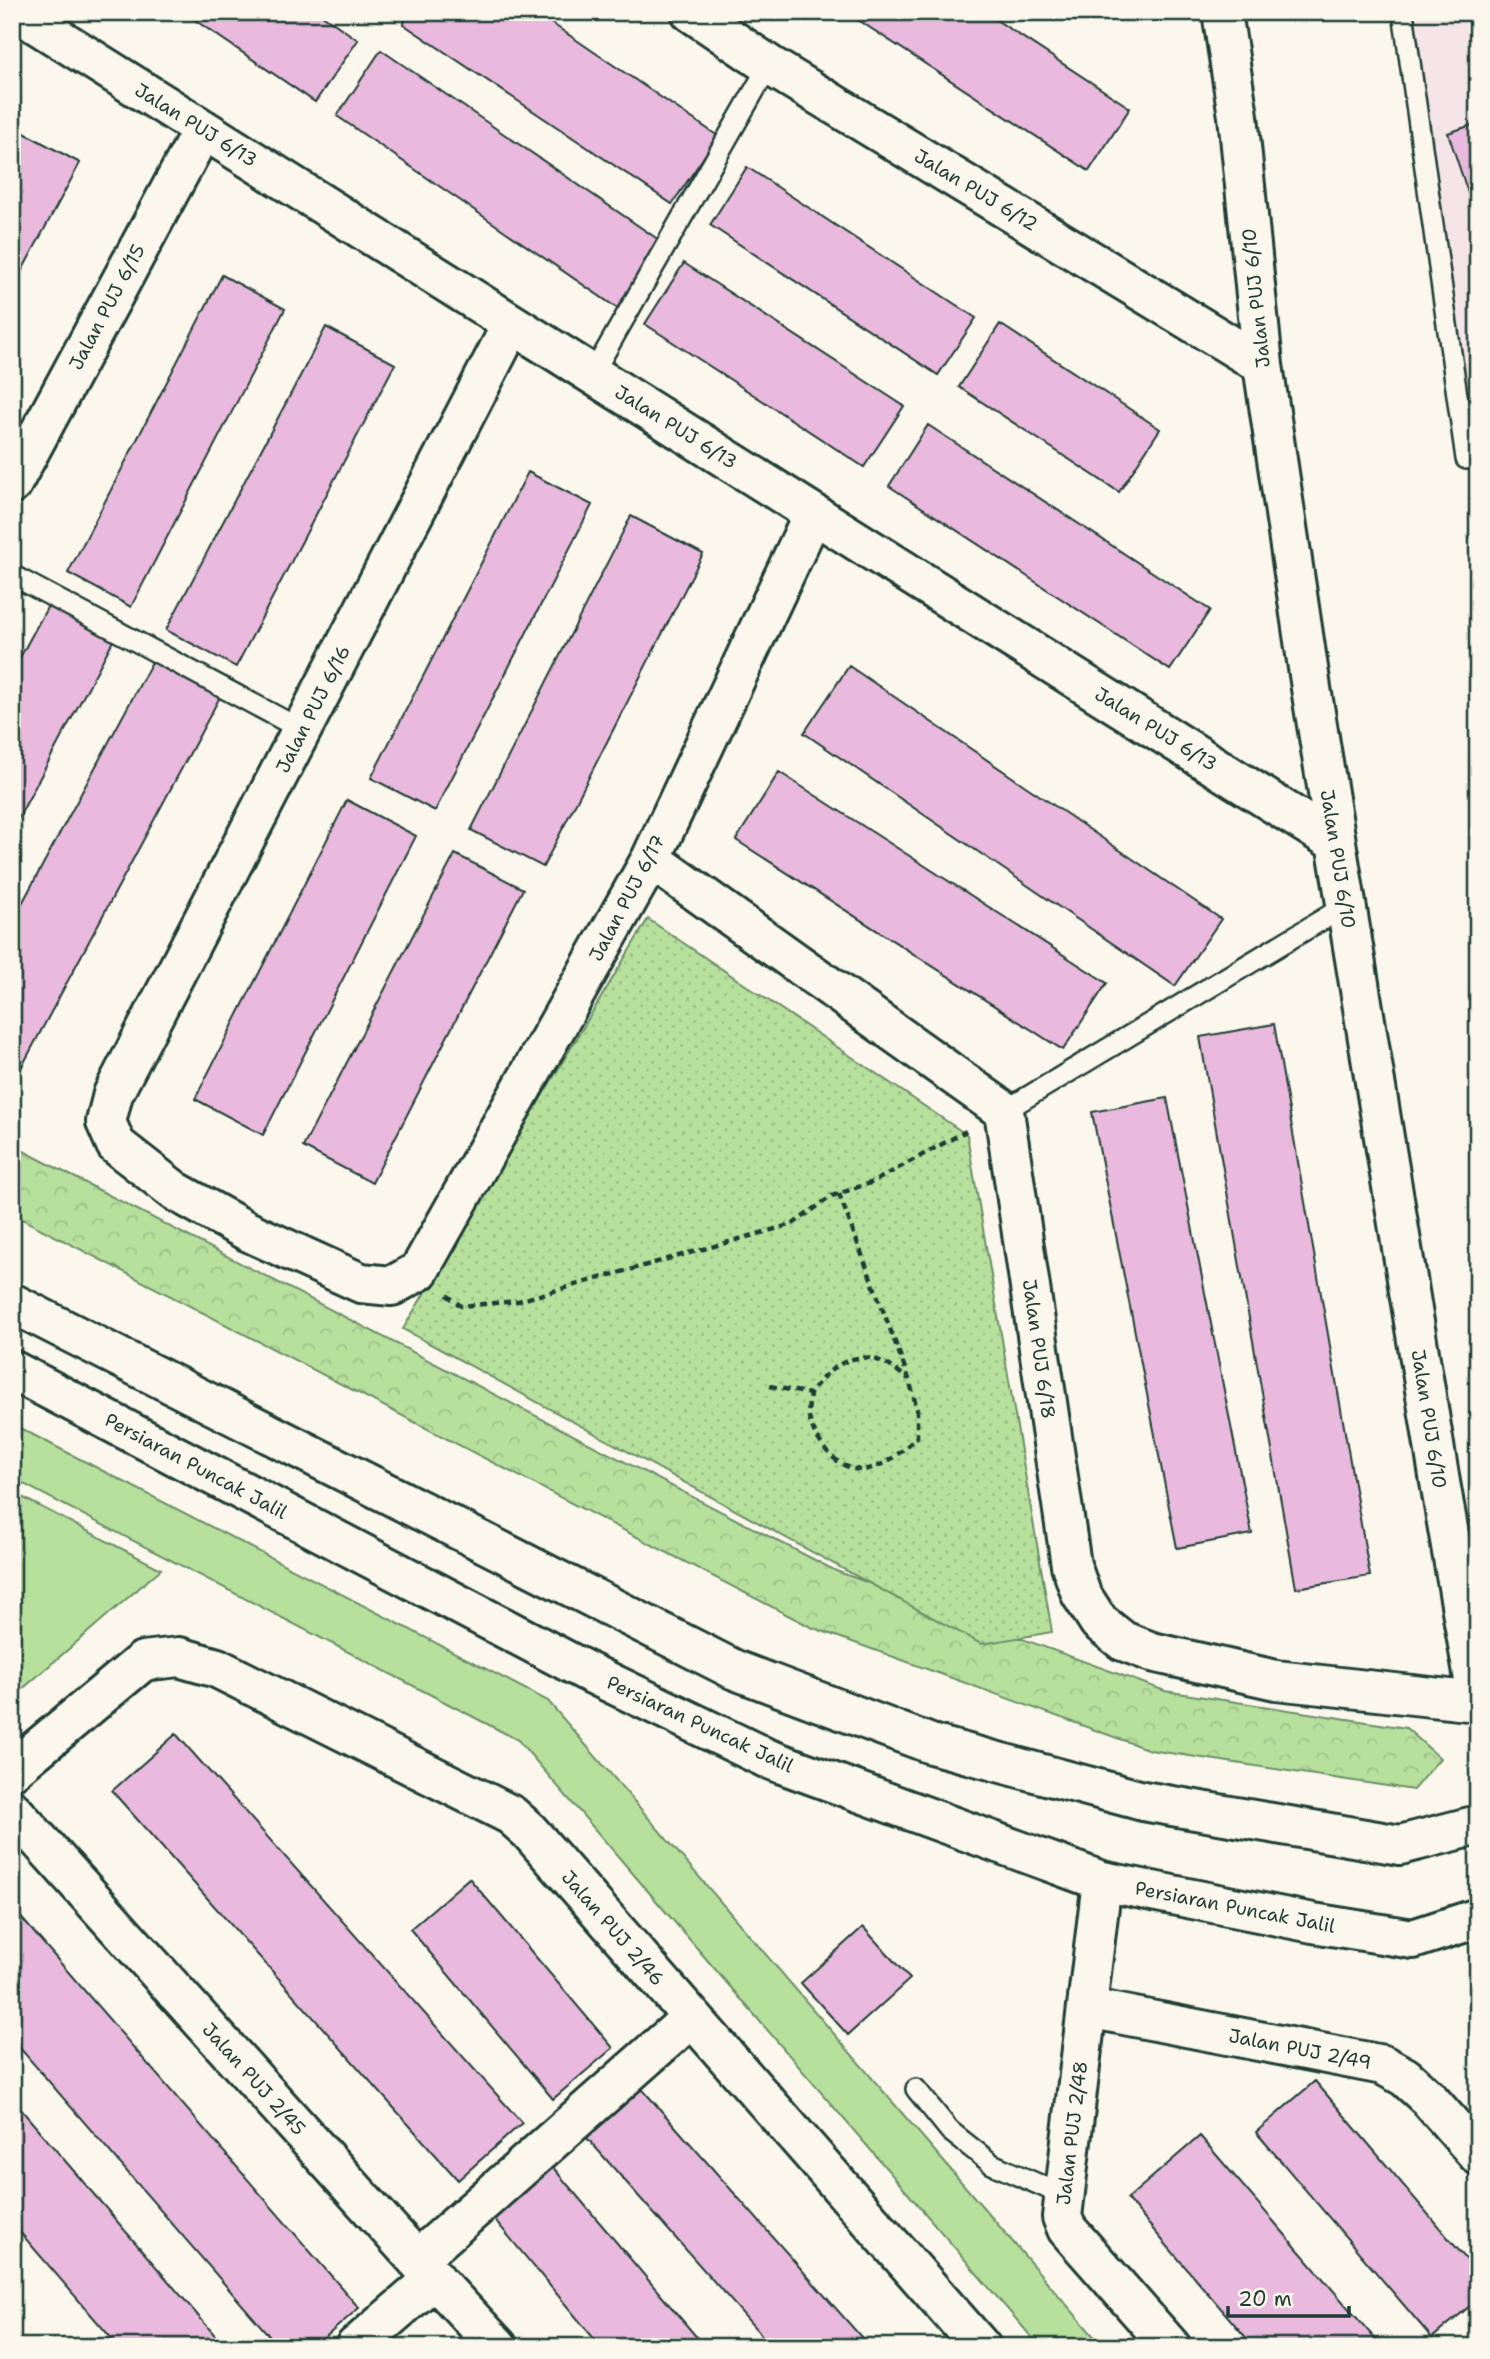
<svg xmlns="http://www.w3.org/2000/svg" width="1490" height="2359" viewBox="0 0 1490 2359" font-family="'Shantell Sans',sans-serif">
<defs>
<pattern id="forest-crowns" width="20" height="18" patternUnits="userSpaceOnUse" patternTransform="scale(1.75)"><rect width="20" height="18" fill="#b7e09d"/><path d="M2 6a3 3 0 1 1 6 0M12 15a3 3 0 1 1 6 0" fill="none" stroke="#9dc188"/></pattern>
<pattern id="park-dots" width="8" height="8" patternUnits="userSpaceOnUse" patternTransform="scale(1.75)"><rect width="8" height="8" fill="#b7e09d"/><path d="M2 2h.1M6 6h.1" fill="none" stroke="#9dc188" stroke-width="1.8" stroke-linecap="round"/></pattern>
</defs>
<rect width="100%" height="100%" fill="#fbf7ec"/>
<filter id="ink" filterUnits="userSpaceOnUse"><feTurbulence type="fractalNoise" baseFrequency=".0143" numOctaves="2"/><feDisplacementMap in="SourceGraphic" scale="14" xChannelSelector="R" yChannelSelector="G"/><feConvolveMatrix kernelMatrix="1 2 1 2 8 2 1 2 1" color-interpolation-filters="sRGB"/></filter>
<g filter="url(#ink)">
<path fill="#f6e5e8" d="M1401,12H1478V496Z"/>
<path fill="#b7e09d" stroke="#6b8e68" stroke-width="2" d="M16,1426L548,1701L1103,2347H1040L518,1740L12,1478V1427Z
M12,1492L161,1569L12,1698Z"/>
<path fill="url(#forest-crowns)" stroke="#6b8e68" stroke-width="2" d="M12,1145L836,1571L1165,1691L1406,1728L1440,1758L1413,1790L1150,1750L811,1627L12,1214Z"/>
<path fill="url(#park-dots)" stroke="#6b8e68" stroke-width="2" d="M648,919L967,1135L1052,1632L981,1644L403,1329Z"/>
<path fill="#e9badd" stroke="#1f3d34" stroke-width="2" d="M183,12H318L358,40L315,102Z
M411,12H535L718,136L672,204L403,24Z
M846,12H984L1130,108L1089,171Z
M381,50L662,242L617,308L337,116Z
M1478,123V223L1448,133Z
M17,129L80,163L12,289V138Z
M747,167L976,318L938,375L710,225Z
M684,263L904,406L864,467L645,324Z
M222,275L285,309L131,607L68,573Z
M1000,324L1160,429L1119,492L959,387Z
M326,327L395,364L236,667L166,630Z
M928,425L1210,610L1170,670L889,486Z
M528,472L592,505L435,811L371,778Z
M631,516L703,554L543,867L471,830Z
M50,602L115,637L12,830V672Z
M154,658L221,695L12,1085V922Z
M849,666L1221,919L1175,986L804,733Z
M779,772L1107,983L1063,1050L736,840Z
M347,800L416,836L263,1135L195,1099Z
M455,854L523,889L372,1183L303,1147Z
M1274,1024L1370,1576L1296,1588L1200,1037Z
M1167,1098L1252,1534L1177,1548L1092,1112Z
M176,1734L522,2123L458,2180L112,1791Z
M469,1878L613,2048L553,2099L410,1929Z
M12,1907L359,2308L314,2347H279L12,2039Z
M863,1927L910,1979L848,2035L801,1983Z
M635,2081L870,2347H772L580,2130Z
M1315,2081L1478,2273V2299L1432,2338L1256,2132Z
M12,2099L225,2347H119L12,2223Z
M1200,2136L1382,2347H1254L1127,2199Z
M545,2158L705,2347H601L485,2208Z
M1478,2337V2347H1467Z"/>
<g fill="none" stroke-linecap="round" stroke-linejoin="round">
<defs>
<path id="lane" d="M1403,12L1466,459
M592,375L769,65
M12,575L302,730
M1004,1111L1345,906
M916,2089L950,2131L992,2164L1063,2195"/>
<path id="street" d="M17,12L1335,842
M691,12L769,65L1263,365
M1222,12L1238,116L1263,365L1311,688L1440,1482L1478,1703
M512,324L113,1094L106,1122L116,1145L175,1191L247,1231L361,1283L392,1286L419,1271L651,859L813,514
M12,484L203,129
M651,859L1004,1111L1071,1565L1081,1594L1099,1622L1123,1641L1152,1652L1276,1680L1477,1702
M12,1770L143,1661L179,1657L217,1668L511,1815L529,1831L981,2347
M12,1810L417,2260L498,2347
M1102,1881L1062,2217L1067,2229L1171,2347
M1088,2008L1383,2065L1405,2077L1428,2098L1478,2155
M417,2260L691,2018
M355,2347L435,2278"/>
<path id="secondary" d="M12,1303L735,1670L931,1744L1143,1801L1400,1845L1478,1825
M12,1370L586,1671L766,1758L1102,1881L1313,1923L1413,1939L1478,1918"/>
</defs>
<use href="#lane" stroke="#1f3d34" stroke-width="24"/>
<use href="#street" stroke="#1f3d34" stroke-width="44"/>
<use href="#secondary" stroke="#1f3d34" stroke-width="44"/>
<path stroke="#1f3d34" stroke-width="4.5" stroke-dasharray="7 5" stroke-linecap="butt" d="M839,1194L909,1379L917,1409V1437C903,1450 888,1465 868,1469C841,1475 817,1444 810,1421C807,1413 809,1403 810,1394C825,1371 851,1349 880,1361C890,1365 900,1373 909,1379
M447,1295L461,1306L518,1301L793,1224L832,1196L873,1182L966,1131
M770,1386L810,1394"/>
<use href="#lane" stroke="#fbf7ec" stroke-width="19"/>
<use href="#street" stroke="#fbf7ec" stroke-width="38"/>
<use href="#secondary" stroke="#fbf7ec" stroke-width="38"/>
</g>
</g>
<g text-anchor="middle" dominant-baseline="central" stroke-width="7" stroke-linejoin="round" paint-order="stroke">
<g font-size="19" fill="#1f3d34" stroke="#fbf7ec">
<text transform="translate(196 125) rotate(32)">Jalan PUJ 6/13</text>
<text transform="translate(976 190) rotate(31)">Jalan PUJ 6/12</text>
<text transform="translate(1256 298) rotate(-96)">Jalan PUJ 6/10</text>
<text transform="translate(107 307) rotate(-62)">Jalan PUJ 6/15</text>
<text transform="translate(676 427) rotate(32)">Jalan PUJ 6/13</text>
<text transform="translate(313 709) rotate(-63)">Jalan PUJ 6/16</text>
<text transform="translate(1156 729) rotate(32)">Jalan PUJ 6/13</text>
<text transform="translate(1338 859) rotate(81)">Jalan PUJ 6/10</text>
<text transform="translate(627 898) rotate(-62)">Jalan PUJ 6/17</text>
<text transform="translate(1039 1349) rotate(82)">Jalan PUJ 6/18</text>
<text transform="translate(1429 1419) rotate(81)">Jalan PUJ 6/10</text>
<text transform="translate(196 1466) rotate(28)">Persiaran Puncak Jalil</text>
<text transform="translate(700 1724) rotate(25)">Persiaran Puncak Jalil</text>
<text transform="translate(1235 1907) rotate(11)">Persiaran Puncak Jalil</text>
<text transform="translate(613 1928) rotate(49)">Jalan PUJ 2/46</text>
<text transform="translate(1300 2049) rotate(11)">Jalan PUJ 2/49</text>
<text transform="translate(254 2079) rotate(48)">Jalan PUJ 2/45</text>
<text transform="translate(1072 2133) rotate(-83)">Jalan PUJ 2/48</text>
</g>
</g>
<rect width="1490" height="2359" fill="none" stroke="#fbf7ec" stroke-width="42"/>
<rect x="21" y="21" width="1448" height="2317" fill="none" stroke="#1f3d34" stroke-width="2.5" filter="url(#ink)"/>
<path d="M1228 2306v10h121v-10" fill="none" stroke="#1f3d34" stroke-width="3.5"/>
<text x="1238" y="2306" font-size="21" fill="#1f3d34" stroke="#fbf7ec" stroke-width="5" paint-order="stroke">20 m</text>
</svg>
